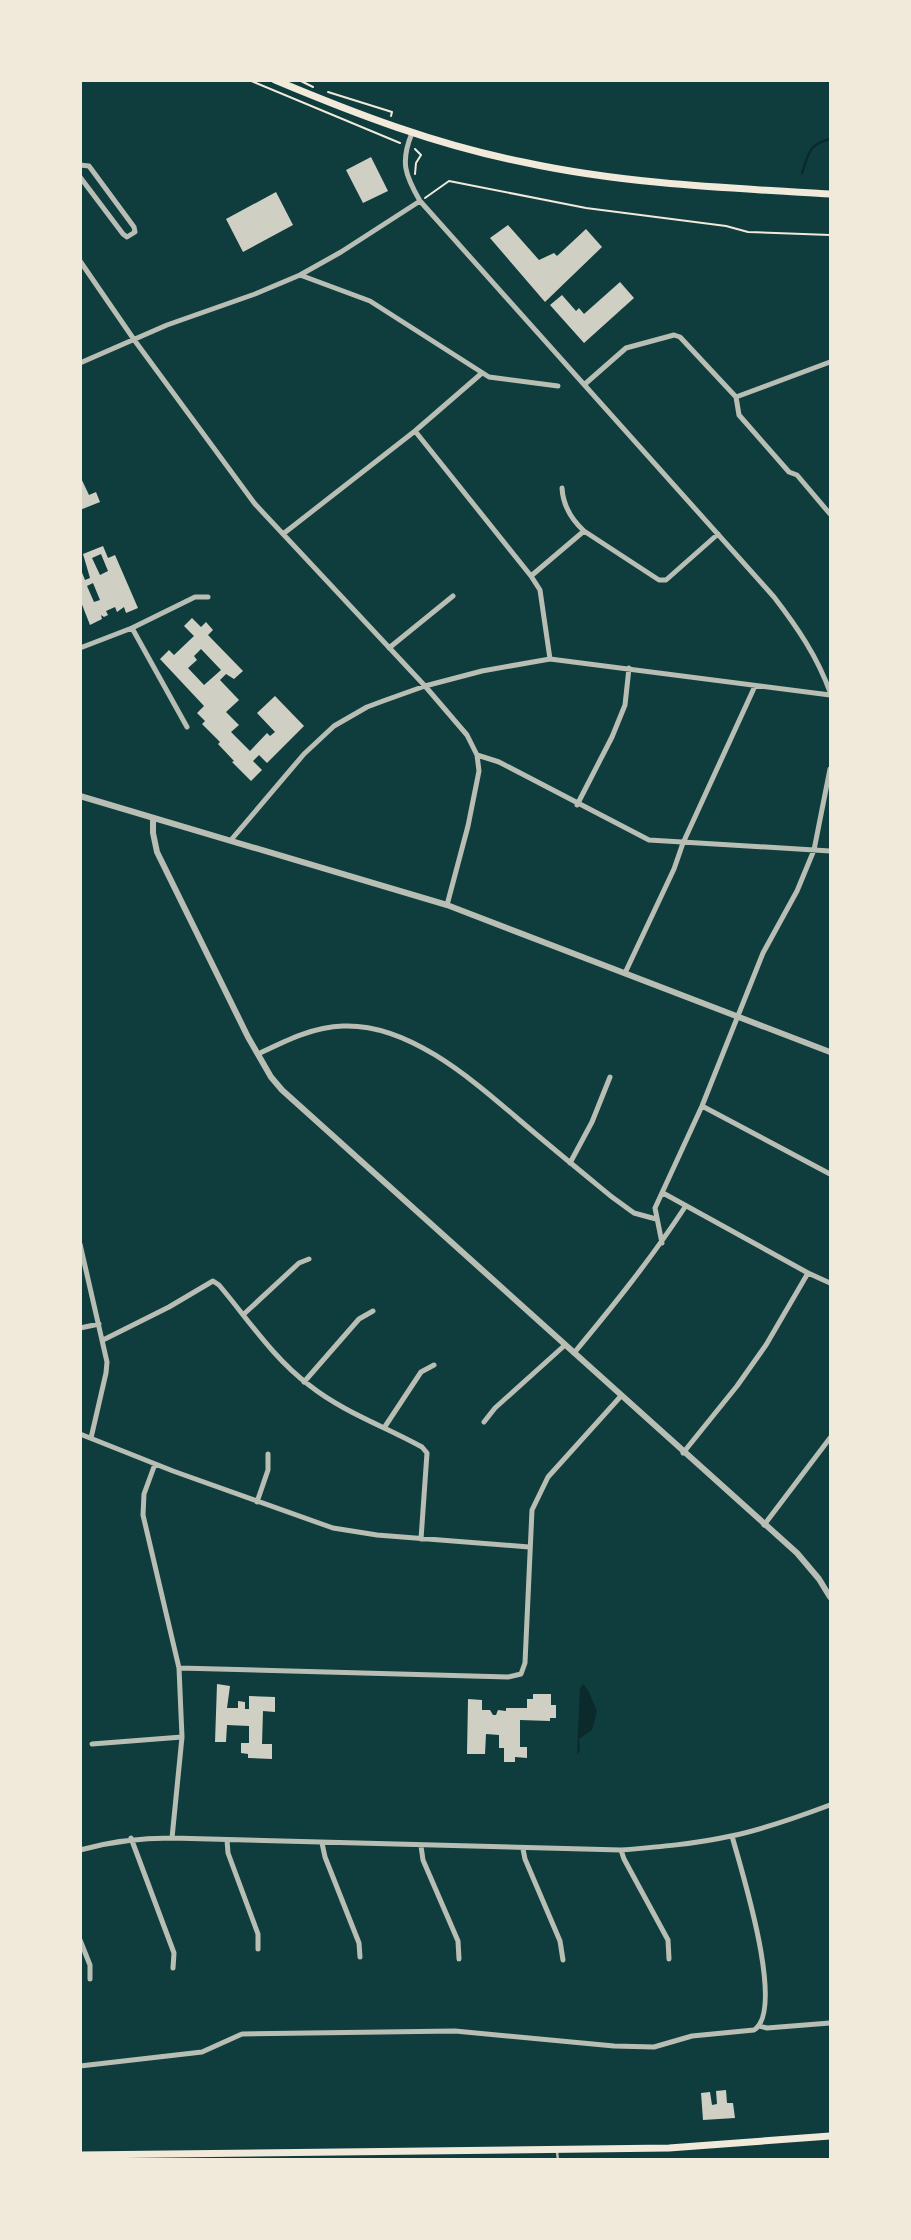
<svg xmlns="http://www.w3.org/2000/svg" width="911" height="2240" viewBox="0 0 911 2240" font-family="'Noto Sans',sans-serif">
<rect width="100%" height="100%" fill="#0f3d3e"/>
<path fill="#0a2a2b" d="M583,1684L588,1690L597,1711L592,1730L579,1739L580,1750L577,1755L580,1688Z"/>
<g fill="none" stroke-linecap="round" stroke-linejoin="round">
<path stroke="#0a2a2b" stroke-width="2.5" d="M802,173C809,153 808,145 830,139"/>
</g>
<path fill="#cfcfc3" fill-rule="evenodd" d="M371,157L388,191L363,203L346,170Z
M276,192L293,225L243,252L226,219Z
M508,225L539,260L554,253L557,256L586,229L602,247L545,302L490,238Z
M620,282L634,298L584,343L550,305L562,295L576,311L579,308L584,314Z
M80,476L89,495L96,492L100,502L80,510Z
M103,546L108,558L115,555L138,608L126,613L124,607L117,612L115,607L106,611L108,615L104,617L101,615L102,619L90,625L81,602V570L85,580L90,578L83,554ZM101,554L108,571L100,575L92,558ZM93,583L100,600L94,602L87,586Z
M192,618L201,627L206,622L213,630L208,635L243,671L234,679L226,674L220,680L239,700L226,712L239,725L231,732L250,751L267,733L270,736L275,732L257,713L275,696L304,726L267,763L259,755L253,761L262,770L251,781L232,762L234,761L218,744L220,742L202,724L205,721L197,713L204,706L160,659L169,650L174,655L194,636L184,626ZM201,649L221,670L204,685L188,668L197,660L194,656Z
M217,1684L230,1686L227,1708H238V1701L245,1702V1709H249V1696L275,1697V1712L263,1711L262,1744H272V1759L248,1758V1754L241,1753V1743H249V1726L227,1725L226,1742H215Z
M533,1694H551V1705H556V1718H550V1721L520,1720V1747H527V1758L515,1757V1762H504V1748H499V1735L486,1734L485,1754H467L468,1699L482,1700V1710H490L493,1715H496L498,1710L506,1711V1708H527V1699H533Z
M726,2090L727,2103H733L735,2118L703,2120L701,2093L710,2092L712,2105L717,2104L716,2091Z"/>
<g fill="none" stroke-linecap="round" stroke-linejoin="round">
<path stroke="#f1e9da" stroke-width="2" d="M249,80L400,143
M299,80L313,87
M328,92L392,112L391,116
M415,149L421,155L416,163L415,174
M425,198L449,181L586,208L726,226L748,232L830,235"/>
<path stroke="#b8beb3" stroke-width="2.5" d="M557,2152L558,2160"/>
<path stroke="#b8beb3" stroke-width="5" d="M412,133C400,162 405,175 420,201L774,597C797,627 817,656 830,692
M80,165L89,166L134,227L135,232L127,237L123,234L80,177
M80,261L135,341L255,504L425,686L467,735L477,755L479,771L468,826L447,905
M300,275L370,301L489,377L558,386
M80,363L167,325L255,294L300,275L341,252L420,201
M585,384L626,348L674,335L680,337L736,397L739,415L789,472L797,475L830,514
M736,397L830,362
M415,431L531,576L540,590L550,659
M562,488C563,506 571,519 584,531
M283,534L415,431L482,373
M531,576L584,531L659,580H666L718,534
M132,628L187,727
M80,648L132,628L195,597H208
M389,648L453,596
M477,755L499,762L649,840L830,851
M577,805L612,737L625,705L629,668
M231,840L304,754L334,726L367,707L383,701L425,686L482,671L550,659L830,695
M625,973L674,869L683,843L755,686
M258,1054C285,1041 312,1027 343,1026C413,1023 480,1087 530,1129C557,1152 584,1174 612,1197L634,1213L656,1219
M702,1106L830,1174
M570,1163L592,1122L610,1077
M663,1193L808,1273L830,1283
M662,1243L655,1208L702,1106L763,953L797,891L814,850L830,769
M80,1244L107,1362L106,1373L91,1438
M244,1314L299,1263L309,1259
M80,1328L99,1324
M103,1340L169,1307L213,1281L219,1285C247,1318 273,1358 309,1385C343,1412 384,1426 422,1447L427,1453L421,1539
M574,1353C613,1306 651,1259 685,1207
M304,1382L359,1319L373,1311
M484,1422L495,1408L565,1345
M384,1428L421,1372L434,1365
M80,1434L173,1471L333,1528L377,1535L529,1547
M683,1453L737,1386L766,1345L808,1273
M155,1464L144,1494L143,1515L179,1668L182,1737L172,1838
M257,1502L268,1470V1454
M764,1525L830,1438
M179,1668L508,1677L521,1674L525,1663L532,1510L548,1477L621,1396
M92,1744L182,1737
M131,1838L174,1953L173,1968
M227,1840L228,1853L258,1934V1949
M322,1843L325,1857L359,1943L360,1957
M421,1846L423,1860L458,1941L459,1959
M523,1849L525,1859L560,1941L563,1960
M80,1850C112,1841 139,1838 172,1838L621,1850C658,1847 695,1844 731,1836C765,1829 798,1817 830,1805
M621,1850L624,1859L668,1940L669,1959
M80,1940L90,1965V1979
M759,2026L767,2028L830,2023
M80,2066L202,2052L242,2034L455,2031L614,2046L654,2047L692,2036L754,2030C786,2010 741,1869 732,1836"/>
<path stroke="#b8beb3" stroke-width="6" d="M80,796L447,905L830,1052
M153,818V833L157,852L248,1037L271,1077L282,1090L797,1553L819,1579L830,1597"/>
<path stroke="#f1e9da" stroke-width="7" d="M275,80C356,114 437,145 523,162C624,184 727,188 830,194
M80,2155L669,2148L830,2136"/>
</g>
<rect width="911" height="2240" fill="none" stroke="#f1e9da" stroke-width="164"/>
</svg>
